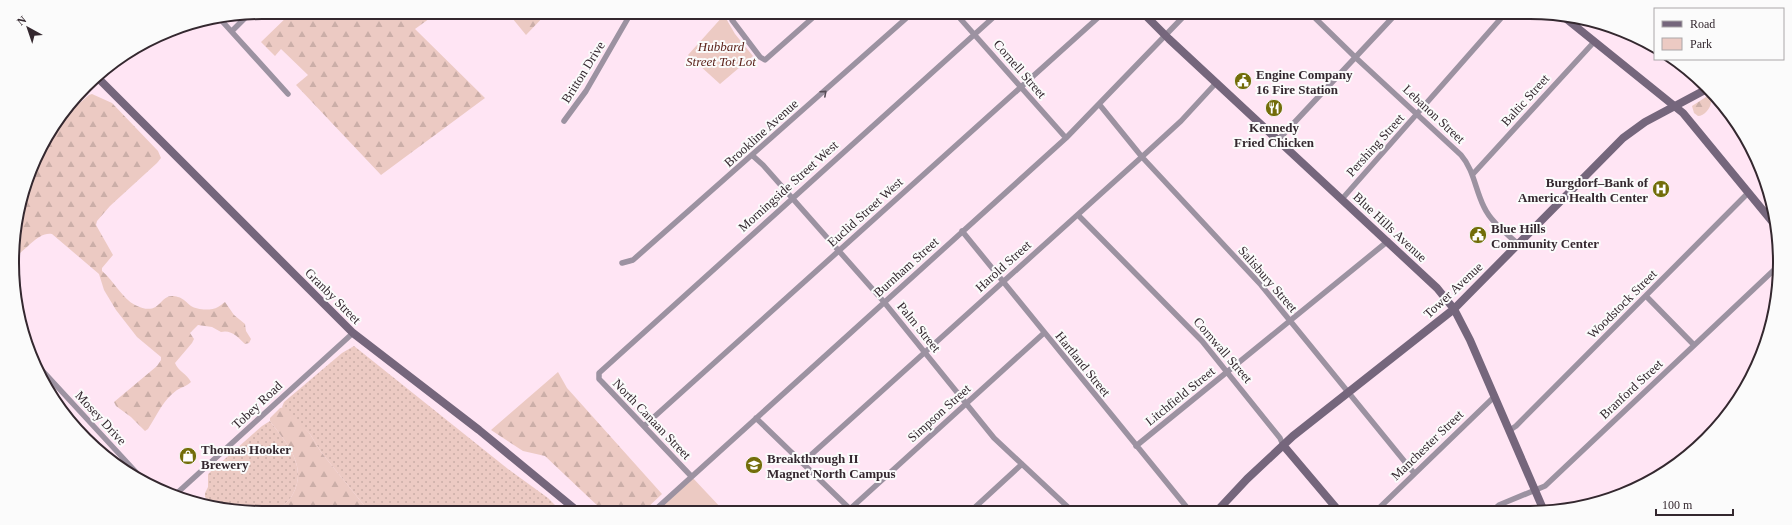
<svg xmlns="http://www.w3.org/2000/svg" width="1792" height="525" viewBox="0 0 1792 525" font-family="'Times New Roman',serif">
<defs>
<pattern id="grass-dots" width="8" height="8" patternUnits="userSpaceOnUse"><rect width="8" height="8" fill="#eccac3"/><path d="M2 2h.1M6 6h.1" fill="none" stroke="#cbaea8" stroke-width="1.8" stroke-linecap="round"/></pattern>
<pattern id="forest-firs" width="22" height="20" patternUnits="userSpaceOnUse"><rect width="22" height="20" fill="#eccac3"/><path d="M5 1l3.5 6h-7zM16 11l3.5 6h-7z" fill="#cbaea8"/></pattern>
</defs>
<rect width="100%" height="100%" fill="#ffe5f4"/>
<path fill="url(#grass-dots)" d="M354,346L508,469L548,498L559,509H367L321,452L310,434L282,407L284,402L342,353Z
M270,421C286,443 308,465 293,494C290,500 285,503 281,508H216L205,497V493L208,487V474L262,426Z"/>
<path fill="url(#forest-firs)" d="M292,12L437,13L415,29L485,98L381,175L296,85L308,75L281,49L275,56L261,42Z
M508,13H547L526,35Z
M92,94L112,103L158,151L161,158L157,163L110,206L97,221L96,225L113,255L102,268V271C113,280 123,299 135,305C163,319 158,290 178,297C183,298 187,303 191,306C197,310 211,311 218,307C220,306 222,304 225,302L234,315L245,324L246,331L251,339L249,343L245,344C239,338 231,329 221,332L212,327L198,325L190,333L194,339L192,343L175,363C178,371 187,374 191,382C187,386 182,387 177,390C163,400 157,415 148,429L145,431L131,417L116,406L114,402L157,366L161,360V357L137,337L116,310L104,290L99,274L52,234C38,231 25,252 14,257L13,246L38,152L66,115L89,95Z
M1709,95L1714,100L1711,102C1711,108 1704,116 1698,116L1694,113L1692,106Z
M558,372L567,388L662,494L646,509H601L545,456L523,451L491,430Z
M284,407L287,408L310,434L321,452L367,509L281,508C285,503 290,500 293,494C308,465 286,443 270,421V418L280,408Z"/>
<path fill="#eccac3" d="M724,15L735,34L753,56L720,84L688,55Z
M691,476L722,509H656Z"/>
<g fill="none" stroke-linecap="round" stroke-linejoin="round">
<path stroke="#9c92a1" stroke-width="5.5" d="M735,14L732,20L760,57L765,60L817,14
M957,15L1066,138
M1313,16L1355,57L1461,155C1474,170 1475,189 1484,207C1491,222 1506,233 1518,244
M221,20L288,94
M232,31L248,15
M1099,104L1142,157L1261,285L1414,473
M564,121L586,91L631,13
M1278,140L1394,16
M753,156L763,165L884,302L994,438L1071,510
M1473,174L1594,42
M1342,199L1503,16
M1078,215L1202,341L1280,438L1283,445
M962,231L1189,510
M622,263L633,260L911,14
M1646,296L1694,345
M40,368L146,483
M756,418L850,509
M644,426L1101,15
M1510,430L1516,426L1748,193
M1136,446L1388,241
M802,463L1145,154L1181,121L1216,83
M691,476L602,382L599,379V373L996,15
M176,494L353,333
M656,509L1066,138L1185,15
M850,509L1044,333
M972,510L1022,464
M1376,511L1495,396
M1492,511L1499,505L1545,486L1775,269"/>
<path stroke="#75667c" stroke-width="8" d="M1145,15L1169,39L1437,288L1454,309L1470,340L1544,511
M1564,17L1683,113L1775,225
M96,76L353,333L479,430L575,509
M1283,445L1338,510
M1218,510L1247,479L1293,436L1454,309L1623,138L1645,122L1705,90"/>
</g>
<defs><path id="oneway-chevron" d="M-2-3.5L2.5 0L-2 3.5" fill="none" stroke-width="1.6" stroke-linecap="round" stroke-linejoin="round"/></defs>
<use stroke="#584d57" href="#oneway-chevron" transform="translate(824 93) rotate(-42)"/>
<defs>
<symbol id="civic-disc" viewBox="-11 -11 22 22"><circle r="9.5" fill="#736d0a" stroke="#fbfbfb"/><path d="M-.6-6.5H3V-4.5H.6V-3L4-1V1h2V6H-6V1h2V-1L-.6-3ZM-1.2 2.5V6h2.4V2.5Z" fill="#fff"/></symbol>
<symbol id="restaurant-disc" viewBox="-11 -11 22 22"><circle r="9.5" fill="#736d0a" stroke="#fbfbfb"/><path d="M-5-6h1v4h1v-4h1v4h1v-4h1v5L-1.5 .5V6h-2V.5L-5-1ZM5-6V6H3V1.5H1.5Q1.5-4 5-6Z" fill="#fff"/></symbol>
<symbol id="hospital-disc" viewBox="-11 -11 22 22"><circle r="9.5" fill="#736d0a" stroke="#fbfbfb"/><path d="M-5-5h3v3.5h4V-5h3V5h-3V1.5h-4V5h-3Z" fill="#fff"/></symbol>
<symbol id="shop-disc" viewBox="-11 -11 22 22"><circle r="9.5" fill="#736d0a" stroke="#fbfbfb"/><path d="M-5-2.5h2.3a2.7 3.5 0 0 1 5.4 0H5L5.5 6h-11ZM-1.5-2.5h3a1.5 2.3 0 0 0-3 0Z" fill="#fff"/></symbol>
<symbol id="school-disc" viewBox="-11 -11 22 22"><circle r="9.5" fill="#736d0a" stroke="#fbfbfb"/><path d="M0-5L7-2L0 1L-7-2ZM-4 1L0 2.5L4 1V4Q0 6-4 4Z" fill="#fff"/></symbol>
</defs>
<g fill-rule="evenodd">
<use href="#civic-disc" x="1233" y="71" width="20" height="20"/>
<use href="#restaurant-disc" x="1264" y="98" width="20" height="20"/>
<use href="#hospital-disc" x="1651" y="179" width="20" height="20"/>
<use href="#civic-disc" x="1468" y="225" width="20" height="20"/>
<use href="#shop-disc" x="178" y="446" width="20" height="20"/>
<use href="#school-disc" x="744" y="455" width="20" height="20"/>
</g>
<g text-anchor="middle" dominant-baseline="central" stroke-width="4" stroke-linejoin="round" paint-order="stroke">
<g font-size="13" font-style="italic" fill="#5d241c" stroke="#fbfbfb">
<text x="721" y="46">Hubbard<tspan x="721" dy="15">Street Tot Lot</tspan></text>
</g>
<g font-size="13" fill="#34282f" stroke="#fbfbfb">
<text transform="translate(1020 69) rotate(49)">Cornell Street</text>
<text transform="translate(583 72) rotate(-58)">Britton Drive</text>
<text transform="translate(1525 100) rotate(-48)">Baltic Street</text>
<text transform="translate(1434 114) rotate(43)">Lebanon Street</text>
<text transform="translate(761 133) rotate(-42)">Brookline Avenue</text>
<text transform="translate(1375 145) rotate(-48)">Pershing Street</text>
<text transform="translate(788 186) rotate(-42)">Morningside Street West</text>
<text transform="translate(865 212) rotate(-42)">Euclid Street West</text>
<text transform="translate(1390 227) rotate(43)">Blue Hills Avenue</text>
<text transform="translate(1003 266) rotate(-42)">Harold Street</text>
<text transform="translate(906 267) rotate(-42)">Burnham Street</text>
<text transform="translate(1268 279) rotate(49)">Salisbury Street</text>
<text transform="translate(1453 290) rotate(-43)">Tower Avenue</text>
<text transform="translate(333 296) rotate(45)">Granby Street</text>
<text transform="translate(1622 304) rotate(-45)">Woodstock Street</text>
<text transform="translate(919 327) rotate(51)">Palm Street</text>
<text transform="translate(1223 350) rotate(49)">Cornwall Street</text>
<text transform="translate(1083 364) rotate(51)">Hartland Street</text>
<text transform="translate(1631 389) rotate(-43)">Branford Street</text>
<text transform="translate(1180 396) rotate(-39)">Litchfield Street</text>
<text transform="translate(257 405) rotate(-43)">Tobey Road</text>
<text transform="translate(939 413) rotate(-42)">Simpson Street</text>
<text transform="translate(101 418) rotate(47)">Mosey Drive</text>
<text transform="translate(652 419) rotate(46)">North Canaan Street</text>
<text transform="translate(1427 445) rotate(-44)">Manchester Street</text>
</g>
<g font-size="13" font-weight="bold" fill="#34282f" stroke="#fbfbfb" text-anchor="start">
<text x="1256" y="74">Engine Company<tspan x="1256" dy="15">16 Fire Station</tspan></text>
<text x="1274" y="127" text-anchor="middle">Kennedy<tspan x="1274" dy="15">Fried Chicken</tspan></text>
<text x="1648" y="182" text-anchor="end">Burgdorf–Bank of<tspan x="1648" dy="15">America Health Center</tspan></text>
<text x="1491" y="228">Blue Hills<tspan x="1491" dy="15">Community Center</tspan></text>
<text x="201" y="449">Thomas Hooker<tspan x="201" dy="15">Brewery</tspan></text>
<text x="767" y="458">Breakthrough II<tspan x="767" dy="15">Magnet North Campus</tspan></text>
</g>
</g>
<path d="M0 0H1792V525H0ZM262 19H1530A243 243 0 0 1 1773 262V263A243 243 0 0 1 1530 506H262A243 243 0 0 1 19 263V262A243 243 0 0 1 262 19Z" fill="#fbfbfb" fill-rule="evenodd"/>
<path fill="none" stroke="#34282f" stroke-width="2" d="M262 19H1530A243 243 0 0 1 1773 262V263A243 243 0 0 1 1530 506H262A243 243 0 0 1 19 263V262A243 243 0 0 1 262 19Z"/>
<rect x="1654" y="8" width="130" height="52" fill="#fbfbfb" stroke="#aba7a9"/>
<rect x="1662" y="21" width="20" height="6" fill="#75667c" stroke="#aba7a9"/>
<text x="1690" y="28" font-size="12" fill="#34282f">Road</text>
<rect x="1662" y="38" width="20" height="12" fill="#eccac3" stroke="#aba7a9"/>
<text x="1690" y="48" font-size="12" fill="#34282f">Park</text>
<g transform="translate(28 28) rotate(320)" stroke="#fbfbfb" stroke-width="3" paint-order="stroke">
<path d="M0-3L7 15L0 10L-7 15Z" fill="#34282f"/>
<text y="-6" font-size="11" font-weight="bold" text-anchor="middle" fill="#34282f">N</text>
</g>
<path d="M1656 509v6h77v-6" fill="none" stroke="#34282f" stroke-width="2"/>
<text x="1662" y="509" font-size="12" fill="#34282f" stroke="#fbfbfb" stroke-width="3" paint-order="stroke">100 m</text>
</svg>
